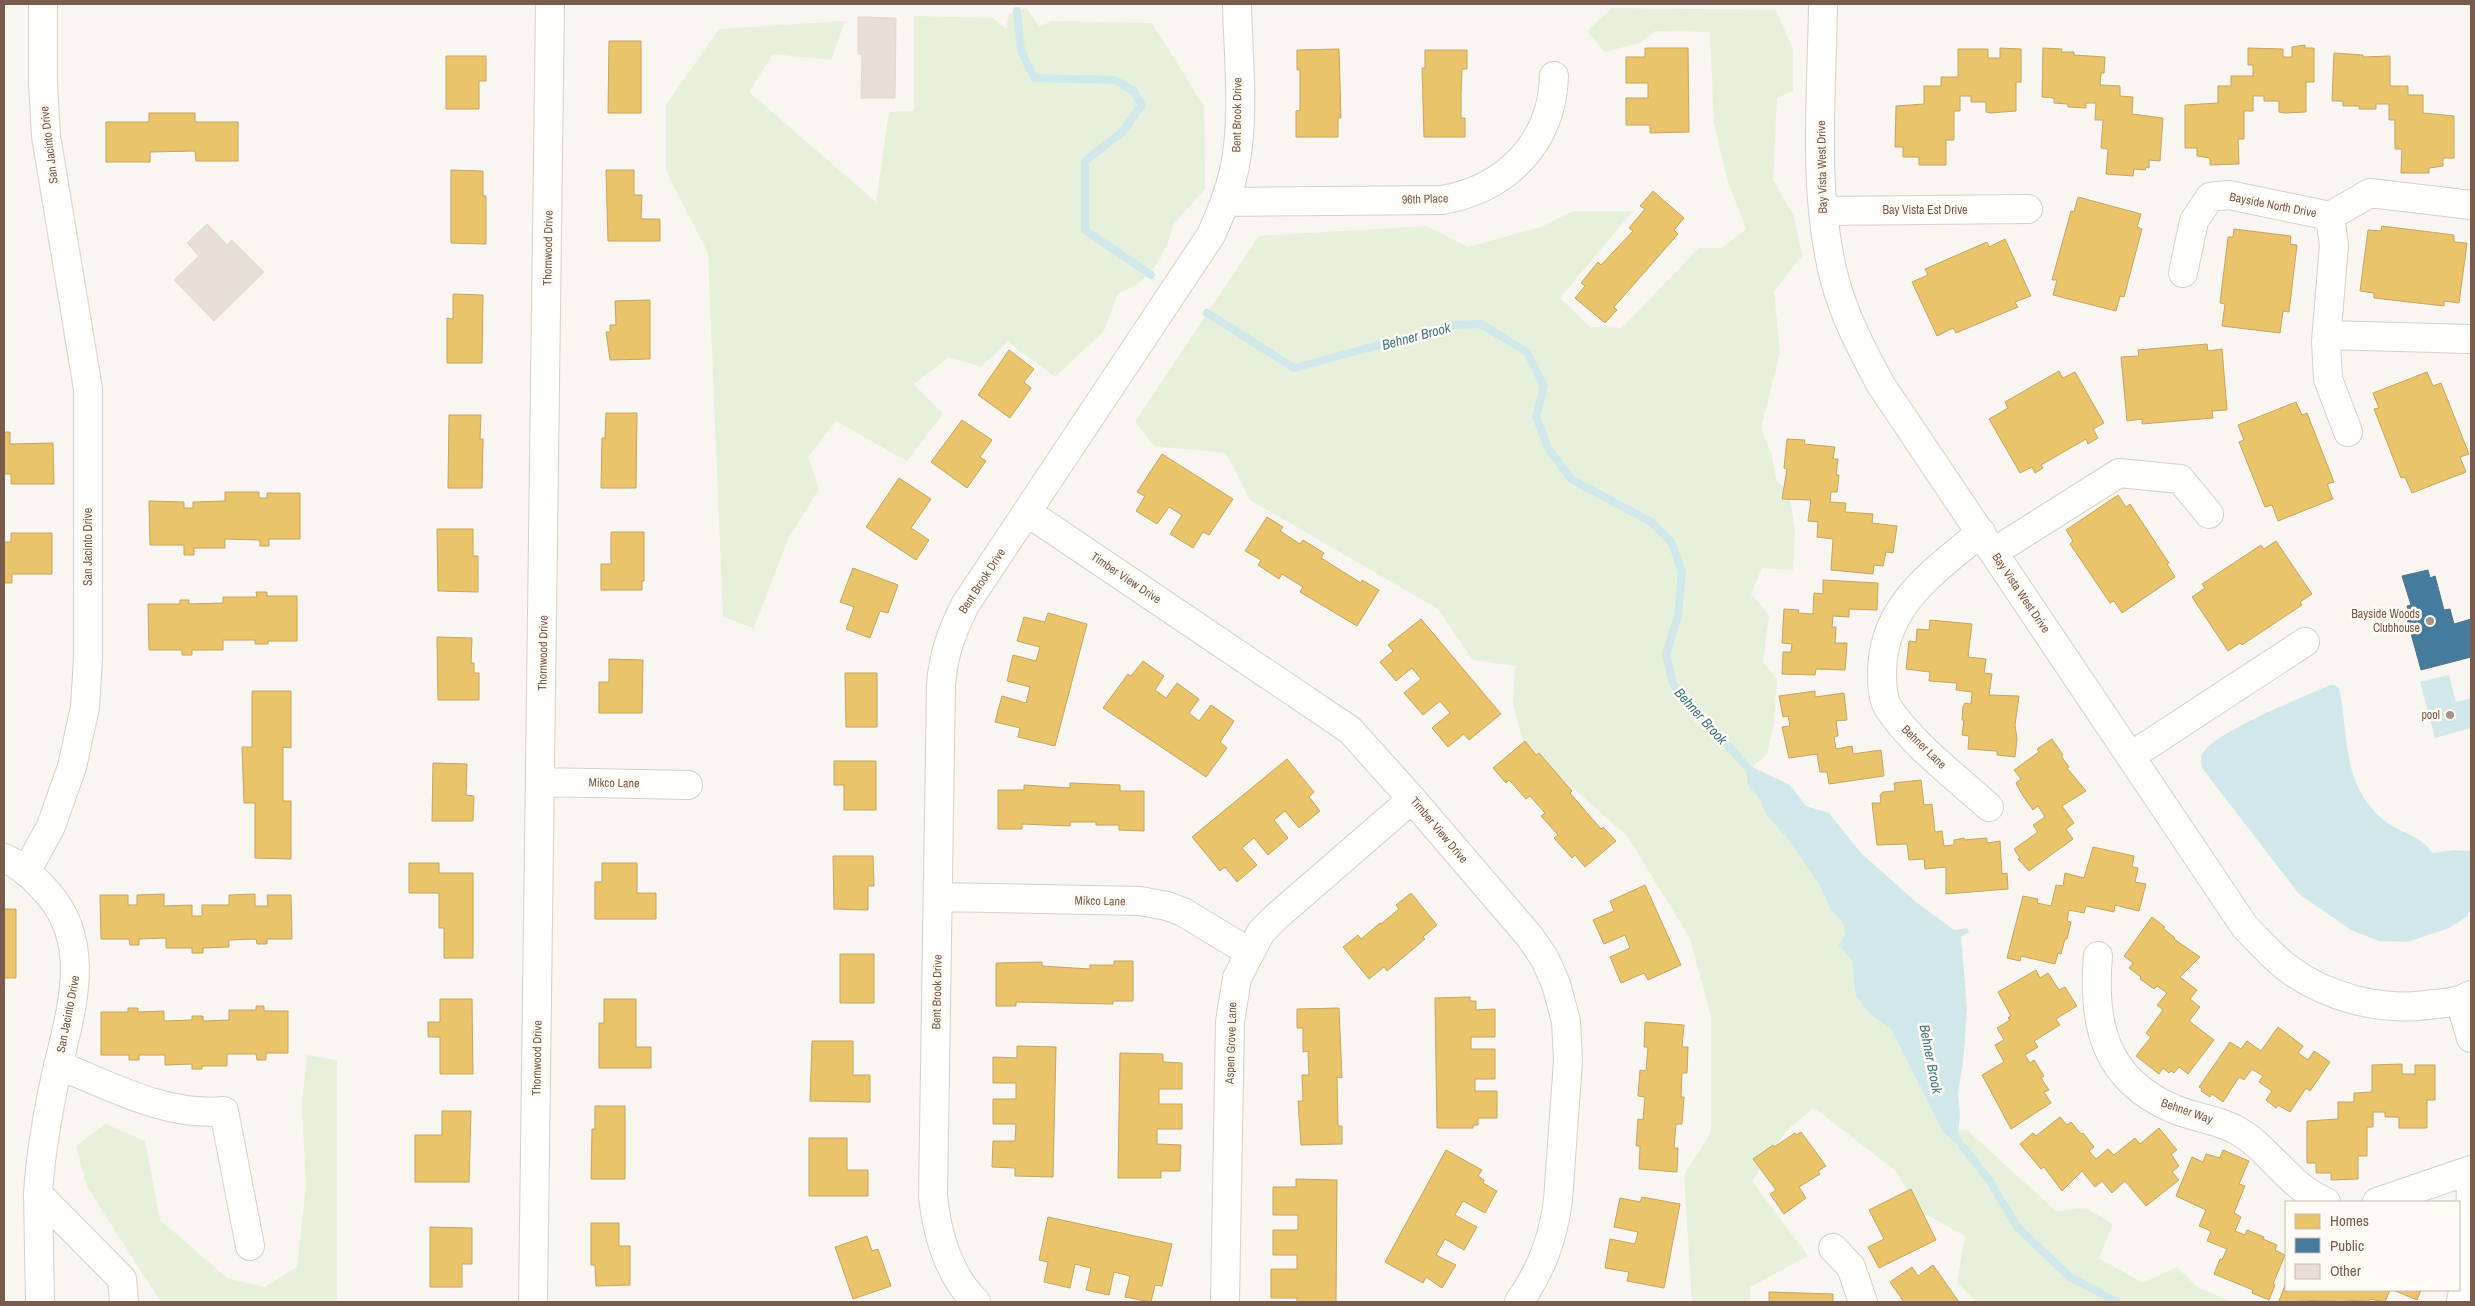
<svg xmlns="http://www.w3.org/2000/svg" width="2475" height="1306" viewBox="0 0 2475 1306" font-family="'Archivo Narrow',sans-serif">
<rect width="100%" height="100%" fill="#f9f5f0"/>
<path fill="#e7f0db" d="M1026,8L1040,27L1051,21L1152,23L1204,106L1205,189L1173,225C1166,256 1148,284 1118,293L1104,331L1055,377L1008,342L981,367L949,357L914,384L943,414L907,461L836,421L808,457L819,489L788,539L754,628L723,617L708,253L666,171V105L719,29L845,21L831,60L773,54L749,92L876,202L889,112L914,111V16L993,18L1006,29L1009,14Z
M1612,8L1776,10L1793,49V91L1777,98L1773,180L1794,216L1802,256L1774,291L1780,352L1761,429L1772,455L1776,480L1789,492L1795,530L1793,570L1762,568L1751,594L1769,615L1763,662L1777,679L1774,723L1767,754L1747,772V783L1759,798L1766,815L1786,837L1819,884L1831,910L1843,923L1845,935L1838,945L1852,960L1856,997L1871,1015L1891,1029L1943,1131L1967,1130L2056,1211L2086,1208L2113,1224L2099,1258L2143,1283L2177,1267L2197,1287L2233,1302H1977L1957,1283L1965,1236L1918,1210L1895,1170L1814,1108L1786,1131L1752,1181L1808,1256L1750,1287V1302H1692L1684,1175L1711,1132V1017L1690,938L1627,836L1524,745L1513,704L1515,666L1473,660L1438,609L1250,500L1226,453L1154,446L1135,422L1259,236L1427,226L1468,247L1541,227L1573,211H1633L1560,298L1590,327L1622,328L1699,248H1722L1746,229L1727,179L1714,123L1710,32L1655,31L1639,43L1605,52L1587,31Z
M307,1055L337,1060V1302H161L87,1187L76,1146L106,1124L145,1141L160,1220L227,1278L264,1287L297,1267L306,1187L302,1104Z"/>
<path fill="#d0e8ea" d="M2449,675L2456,702L2471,698V728L2435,738L2420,682Z
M2330,685H2335L2339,688C2349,734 2341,781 2380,817C2391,828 2407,832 2419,840C2425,843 2429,849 2433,853L2453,850L2471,851V910L2468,913V916L2449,928L2407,942L2379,941L2351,930L2299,894L2202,768C2201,763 2200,758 2202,754C2215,731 2304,697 2330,685Z
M1752,767L1790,785L1806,806L1829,813L1861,853L1916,902L1954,930L1967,928L1969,932L1961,937L1967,1009L1963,1062L1958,1093L1960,1115L1958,1133L1968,1154L1943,1132L1891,1029L1871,1015L1856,997L1852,960L1838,945L1845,935L1843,923L1831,910L1819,884L1786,837L1766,815L1759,798L1747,784V772Z"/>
<path fill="#e9c46a" stroke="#c8a561" d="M609,41H641V113H608Z
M2305,45V48H2314V82H2306V112L2285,113L2279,112V101H2264V96H2253V111H2244V139H2238L2239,164L2210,165V158L2197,156V148H2185V105L2218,103V86H2231V76H2253V65H2248V48L2283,49V57H2292V47Z
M1645,48H1688L1689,132L1650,133V125H1626V98H1648V83H1626V57H1645Z
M2000,48L2021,49V82H2016V111L1990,113L1986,112V102H1971V96H1960V111H1954V140H1946V165H1919V157H1903V147H1895L1896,106L1924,104V86H1941V77H1958V49H1988V58H2000Z
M2043,48L2062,49L2061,52H2074V55L2105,57L2104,73H2101L2100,85L2120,86V96L2133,97L2132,114L2163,118L2160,161L2149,160V168L2146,167L2145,170L2134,169L2133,176L2106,174L2108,149L2101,148L2103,120H2095L2096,103H2086V108L2068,107V104L2054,103V98L2042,97Z
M1339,49L1341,118H1338V137H1296V111L1300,110V70H1297V50Z
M1425,50H1467V69H1462L1461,94V118H1465V137H1424L1422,68H1425Z
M2334,53L2363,55V57L2390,56V86H2408V95H2423V113L2454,116V158H2443V166L2429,168V173H2401L2402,149H2395V120H2389V104H2376V109H2359V106H2343V101H2332Z
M446,56H486V81H479V109H446Z
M149,113H195V122H238V161H196L195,151L150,152V162H106V122H149Z
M451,170L483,171V196H486V244L451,243Z
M606,170H634V195H642L641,219H660V241H608Z
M1653,191L1684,218L1674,230L1678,234L1614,307L1617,310L1605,323L1575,298L1585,286L1581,283L1598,262L1601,265L1633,231L1629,228L1645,209L1640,206Z
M2078,197L2141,214L2137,227L2142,229L2124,297L2120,296L2116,311L2053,295L2057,280H2052L2071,211L2074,212Z
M2382,226L2454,235V242L2467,243L2459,303L2444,301V306L2374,298V293L2360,291L2368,230L2381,231Z
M2234,229L2291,236L2290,244L2297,245L2289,312L2283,311L2280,333L2222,326L2225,304L2220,303L2228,237H2233Z
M2005,239L2031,296L2015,302L2018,307L1956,333L1953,328L1937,336L1912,282L1928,275L1925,269L1987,242L1989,247Z
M453,294L483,295L482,363H447V318L453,319Z
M650,300V359L610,360L606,332H610V325H616L615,301Z
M2207,344L2208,351L2222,349L2227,410L2212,411L2213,418L2142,424V419L2127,421L2121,357L2139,356L2138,350Z
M1009,350L1034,369L1024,382L1031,388L1010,418L978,395Z
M2059,371L2063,378L2075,372L2104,423L2093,429L2098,438L2088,444L2086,439L2041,465L2043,468L2035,473L2032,467L2020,473L1989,419L2008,408L2005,402Z
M2427,372L2433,386L2441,383L2469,454L2460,457L2466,472L2412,493L2405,477L2401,478L2374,409L2379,408L2373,393Z
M2296,402L2302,415L2307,413L2334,482L2327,484L2333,499L2278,521L2272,505L2265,507L2239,442L2244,440L2238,425Z
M606,413H637L636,488H601L602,438H605Z
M449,415H481L480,439H483L482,488H448Z
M962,420L992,440L980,457L986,461L967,488L931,462Z
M4,432H10V444L53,443L54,484H11V474H4Z
M1787,439L1805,440L1804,444L1835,447L1833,459H1838L1836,475H1839L1837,492H1831L1830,502L1846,503L1845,512L1873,514L1872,523L1897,526L1893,553L1886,552L1883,566L1874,565L1873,574L1831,570L1833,539L1817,537L1818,522L1808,521L1811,500L1782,499L1787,469L1784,468Z
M1162,454L1233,499L1209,535L1203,532L1193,548L1170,534L1182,515L1169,507L1157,524L1136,511L1145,496L1137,492Z
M899,478L931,499L911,528L929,540L916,560L866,527Z
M225,492H259V498H267V493H300V539H269V546H260V540L225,539V548H194V555H184V545H150L149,501L184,502V508H193V502L225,501Z
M2118,495L2126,507L2130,504L2169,563L2167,564L2175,577L2122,613L2114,601L2110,603L2070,544L2073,541L2066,530Z
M1267,517L1283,527L1280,531L1300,544L1303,540L1324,553L1321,558L1361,583L1362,580L1379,590L1357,626L1300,592L1303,587L1282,574L1279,579L1258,565L1261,560L1245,551Z
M437,529H473V556H478V592L438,591Z
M611,532H644V581H642V590H601V564H611Z
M11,533H52V574H12V583H4V542H11Z
M2276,541L2312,594L2300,602L2302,605L2242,645L2240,643L2228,651L2192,597L2205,588L2202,584L2261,545L2264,549Z
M853,568L898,585L888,613L880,611L870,638L846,629L854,607L840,602Z
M1823,580L1878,583L1877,610L1849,609V617L1833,616L1832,627H1836L1835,643H1847L1845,670L1816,669L1815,675L1782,674L1783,652H1791L1792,644L1782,643L1784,609L1799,610L1798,613L1813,614L1814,593L1823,594Z
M256,592H267V596H297V641H268V644H255V640H223V650H192V655H182V650H149L148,604H180V600H189V604L223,603V597H257Z
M1048,613L1087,624L1055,746L1018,737L1020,728L995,722L1002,696L1026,703L1030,687L1007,681L1013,655L1036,661L1040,647L1017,641L1024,617L1045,622Z
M1421,619L1501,714L1469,740L1464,734L1448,747L1432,728L1450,713L1440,701L1423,715L1404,693L1421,679L1412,668L1396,681L1380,662L1393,651L1388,645Z
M1930,620L1972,624L1968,657L1986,659L1984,673L1992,674L1989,695L2019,696L2015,725L2017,739L2015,757L1997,755V751L1968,749L1969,736L1962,735L1964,720H1962L1963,707L1965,703L1971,704L1972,692L1956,690L1957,683L1929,681L1930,672L1906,669L1909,641L1916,642L1917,629L1929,630Z
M437,637L472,638L471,663H474V673H479V700H438Z
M609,659L643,660L642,713H599V682H609Z
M1143,661L1164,676L1155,690L1166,698L1177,683L1199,699L1189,713L1199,721L1211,705L1234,721L1220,742L1227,748L1206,777L1103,708L1128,674L1131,676Z
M845,673H877V727H846Z
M252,691H291V748L283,747V801H291V859L255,858V803H244L242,747H252Z
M1815,691V697L1844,693L1847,720L1836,721L1838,736L1834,737L1836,749L1852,746L1853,754L1881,750L1884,776L1829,784L1827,772H1820L1817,754L1789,758L1782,727L1790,726L1788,716L1783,717L1779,696Z
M2052,739L2063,755L2061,756L2069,767L2067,768L2086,791L2062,806L2074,823L2066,829L2073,839L2029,871L2018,859L2020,858L2014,849L2038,832L2033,825L2045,817L2038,806L2033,810L2023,796L2016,783L2021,779L2014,770L2039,752L2037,749Z
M1525,741L1536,755L1539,753L1572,791L1570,793L1601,829L1603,827L1616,841L1585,867L1575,855L1572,858L1554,838L1558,835L1541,816L1545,813L1530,796L1526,799L1509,780L1506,783L1493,768Z
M1287,759L1314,792L1309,797L1320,811L1299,828L1285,811L1274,820L1288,838L1268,855L1254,838L1242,848L1257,865L1237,882L1225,867L1220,871L1192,837Z
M834,761H876V810H844V785H834Z
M433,763L467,764L466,795L474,796L473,821H432Z
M1921,780L1924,805L1932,804L1935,832L1942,831L1944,846L1954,845V840L1964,838V840L1987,838V843L2000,841L2002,874L2007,873L2008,889L1946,894V867L1925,869L1924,859L1909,860L1907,844L1877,845L1872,803H1881L1880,795L1883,792L1895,791L1894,783Z
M1070,783L1120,785V791H1144V831L1119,830V825H1096V822H1070V826L1022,824V829H998V790H1024V785L1070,788Z
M2093,847L2134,856L2132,867L2138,868L2135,882L2146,884L2139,911L2115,905L2114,912L2086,906L2084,913L2069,910L2067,921L2071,922L2067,939H2065L2061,954L2058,953L2055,964L2021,956L2020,961L2007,958L2023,896L2038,899L2037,903L2051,906L2056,885L2063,886L2065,873L2084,878Z
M833,856H873L874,886H868V910L834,909Z
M409,863H439V873H473V958H444V928H439V893H409Z
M602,863H637V893H656V919H595V882H602Z
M1645,885L1681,965L1648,980L1644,973L1621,983L1610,957L1630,948L1625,935L1604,944L1593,920L1614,911L1610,901Z
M1411,893L1437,925L1423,937L1425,939L1387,971L1384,967L1369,979L1343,947L1358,935L1361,939L1380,923L1381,924L1399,909L1396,905Z
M164,894V906L192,905V916H202V905H229V895L255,894V906H268L267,895H291L292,939H267V944H257L256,939L229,940V947L203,948V953H192V948H166V938L139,939V945H130L129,939H101L100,895H128V905H137V895Z
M4,909H16V978H4Z
M2152,917L2165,927L2163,928L2175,938L2174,939L2200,957L2180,977L2197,990L2190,999L2200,1007L2189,1021L2214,1040L2188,1074L2179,1067L2174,1073L2171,1071L2169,1073L2163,1068L2159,1074L2136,1056L2151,1037L2146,1033L2163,1010L2157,1005L2167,993L2157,986L2154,989L2140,979L2141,977L2129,968L2133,963L2124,956Z
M840,954H874V1003H840Z
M1114,961H1133V1001H1113V1004L1016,1002V1006H996V963L1042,962V966L1090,969V965H1114Z
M2036,970L2040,978L2048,973L2059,990L2065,987L2077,1006L2056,1019L2060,1025L2034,1041L2038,1047L2025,1055L2030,1063L2034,1060L2044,1076L2041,1078L2049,1090L2044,1092L2051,1103L2011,1129L1982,1075L2004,1062L1995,1045L2004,1040L1997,1028L2010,1020L2008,1018L2011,1016L1998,992Z
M1470,997V1001H1476V1010L1495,1009V1037H1471V1049H1495V1079H1475V1091H1497V1118H1478V1125H1473V1128H1437L1435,998Z
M440,999H472L473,1074H440V1037H428V1022H440Z
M604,999H636V1047H651V1068H599V1023H604Z
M256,1006H264V1011H288V1053H266V1060H257L256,1054H227V1066H202V1069H192V1064L165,1065V1055H139V1060H129V1055H101V1012H128V1008H138V1012L164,1011V1021L192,1020V1016H203V1021L229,1020V1010H256Z
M1339,1008L1342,1078L1337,1077L1338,1126H1342V1144L1301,1145L1298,1101H1303L1302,1075H1309L1308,1051L1303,1052V1028H1297V1009Z
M1645,1022L1684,1025L1682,1047H1688L1687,1073H1682L1681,1097H1684L1682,1124H1676L1674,1148H1678L1677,1172L1639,1169L1640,1146H1636L1638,1119L1643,1120L1645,1097L1638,1096L1640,1070L1646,1071L1648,1047H1644Z
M2278,1027L2303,1046L2298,1053L2308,1060L2314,1051L2330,1062L2310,1091L2306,1088L2290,1112L2278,1105L2276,1108L2266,1100L2272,1091L2259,1082L2263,1076L2252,1069L2244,1080L2239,1077L2223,1102L2212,1094L2210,1097L2201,1091L2202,1089L2199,1087L2230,1042L2241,1049L2247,1041L2261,1051Z
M812,1041H853V1075H870V1102L810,1101Z
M1017,1046L1056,1047L1053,1177L1015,1176V1168L992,1167L993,1141H1015L1016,1124H993V1099H1016V1083H993V1057L1017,1058Z
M1120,1053L1163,1054V1062L1182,1063V1089H1159V1104H1182V1129H1157V1144L1181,1145L1180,1171H1161V1178H1118Z
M2402,1064V1074H2415V1065H2435V1100H2427V1128H2399V1117H2385V1112H2373V1127H2367V1156H2358V1179L2331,1180V1173H2316V1163H2307V1121L2338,1119V1102H2354V1093L2372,1092V1065Z
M595,1106H625V1179H591L592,1129H595Z
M442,1111H471L469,1182H415V1135H442Z
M2060,1117L2067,1125L2071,1122L2081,1134L2083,1133L2094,1147L2089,1151L2096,1159L2108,1149L2114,1155L2135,1138L2140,1144L2159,1128L2177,1150L2171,1154L2179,1166L2172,1172L2179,1180L2146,1206L2125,1181L2112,1193L2102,1181L2095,1187L2082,1171L2062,1191L2044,1167L2041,1169L2020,1144L2033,1133L2036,1136Z
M1801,1132L1826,1166L1818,1171L1820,1174L1799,1187L1806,1198L1784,1214L1770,1194L1776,1190L1753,1159L1773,1145L1774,1147L1795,1133L1796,1135Z
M809,1138H847V1170H868V1196H809Z
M1446,1150L1482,1170L1478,1176L1484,1180L1483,1183L1497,1191L1485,1213L1463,1201L1455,1215L1477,1227L1464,1250L1445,1239L1436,1255L1456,1265L1442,1288L1426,1277L1423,1283L1385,1262Z
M2223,1150L2249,1161L2239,1184L2245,1186L2234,1213L2241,1217L2235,1231L2245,1235L2247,1230L2264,1237L2263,1239L2277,1245L2275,1250L2285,1255L2273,1284L2275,1285L2269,1300L2252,1293L2253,1290L2214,1274L2220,1259L2222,1260L2227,1249L2207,1241L2211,1231L2199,1226L2206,1210L2176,1196L2192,1157L2203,1162L2206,1154L2220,1158Z
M1296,1179L1337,1180L1336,1302H1297V1298H1271V1269H1297V1255H1273V1230H1298V1215H1273V1187H1296Z
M1911,1189L1936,1240L1879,1268L1868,1247L1884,1239L1869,1210Z
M1642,1197L1680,1204L1664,1288L1627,1281L1629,1272L1605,1268L1610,1239L1635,1244L1638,1232L1614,1227L1620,1198L1640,1202Z
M1048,1217L1172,1244L1162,1286L1155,1285L1151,1302L1125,1297L1130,1276L1114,1272L1109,1295L1086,1290L1091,1268L1075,1264L1070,1288L1044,1282L1048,1262L1039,1260Z
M591,1223H619V1246H630V1285L596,1286L595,1265H591Z
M430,1227L472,1228V1264H462V1287H430Z
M867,1236L872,1251L878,1249L891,1286L853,1299L835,1247Z
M1933,1265L1959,1302H1904L1890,1282L1912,1267L1918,1276Z
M2286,1283V1290H2390L2385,1302L2370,1299L2369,1302L2349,1300L2348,1302L2302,1300L2301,1302H2281L2279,1301Z
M2393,1290H2421L2417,1300Z
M1769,1292L1833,1294V1302H1769Z"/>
<path fill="#457b9d" stroke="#557285" d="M2428,570L2430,578L2435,576L2444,610L2450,609L2454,624L2471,619V657L2421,670L2407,619L2410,618L2407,606L2411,605L2402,576Z"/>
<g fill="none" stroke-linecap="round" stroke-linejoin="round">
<path stroke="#d0e8ea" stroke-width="8" d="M1017,11L1021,51L1034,78L1115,80L1134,91L1142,105L1122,132L1085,161V230L1151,275
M1207,313L1294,368L1453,325L1481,324L1527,352L1544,386L1536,416L1548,448L1571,479L1651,522L1672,543L1682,572L1678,616L1666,654L1673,684L1755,776
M1963,1147L1987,1177L2018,1228L2070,1277L2117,1302"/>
</g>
<path fill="#e6ded7" stroke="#e2d8d2" d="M858,17L896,18L895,98H861L862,54H858Z
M207,224L227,245L232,240L264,272L214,321L174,280L199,256L187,243Z"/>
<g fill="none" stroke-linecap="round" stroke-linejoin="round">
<defs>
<path id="minor" d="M1823,4C1822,93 1812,190 1834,277C1844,316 1862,350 1881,385L2245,927C2259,941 2271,955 2286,967C2325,997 2379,1011 2427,1005C2443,1003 2457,1003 2471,995
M1225,202L1442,200C1506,189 1552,143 1554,76
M1823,211L2028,209
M2330,216L2334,245L2326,341L2328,379L2348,432
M2183,273L2194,221L2210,197L2229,195L2330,216L2370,193L2471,205
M2327,335L2469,339
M1027,512L1350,730L1412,799L1530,937L1545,959L1556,984L1566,1021L1568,1061L1558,1200C1553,1240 1541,1270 1519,1302
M1981,532C1934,572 1883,604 1882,672C1882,683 1882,699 1889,709C1913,745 1956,777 1989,807
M1994,552L2119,473L2180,479L2209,514
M2131,756L2305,642
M541,782L688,785
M4,858C21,865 33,877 45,890C99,947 66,1023 53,1089C46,1124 40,1159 38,1194
M26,872L51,826L72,767L85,707L88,658V389L46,136L43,83V4
M938,897L1140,901L1167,906L1183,912L1249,952
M2098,956C2092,1025 2105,1080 2174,1109C2194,1118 2218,1119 2238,1131C2271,1150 2288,1186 2326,1202
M2460,1001L2471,1038
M58,1065C111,1086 166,1117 224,1111L250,1246
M2377,1202L2471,1170
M1833,1248L1851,1267L1863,1302
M40,1302L38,1194L122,1279L124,1302
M533,1302L550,4
M976,1302C948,1274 937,1234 933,1196L941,685C943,655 952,631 965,605L1211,235C1221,213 1230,191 1235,166C1245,114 1238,57 1237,4
M1225,1302L1230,1022L1237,978L1261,932L1276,917L1412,799
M2461,1302L2469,1257L2471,1183"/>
</defs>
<use href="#minor" stroke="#d7d1cb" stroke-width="30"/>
<use href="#minor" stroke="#fefefd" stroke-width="28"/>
</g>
<g fill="#a69286" stroke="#fffaf3" stroke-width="2">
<circle cx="2430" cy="621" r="5"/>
<circle cx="2450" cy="715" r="5"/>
</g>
<g text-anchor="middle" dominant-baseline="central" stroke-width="5" stroke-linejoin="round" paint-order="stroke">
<g font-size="12" fill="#7a5c4d" stroke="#fffaf3">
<text transform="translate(1237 115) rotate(-89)">Bent Brook Drive</text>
<text transform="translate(49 145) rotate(-97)">San Jacinto Drive</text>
<text transform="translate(1822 167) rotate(-91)">Bay Vista West Drive</text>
<text transform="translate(1425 199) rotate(-2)">96th Place</text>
<text transform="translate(2273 205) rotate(11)">Bayside North Drive</text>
<text x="1925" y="210">Bay Vista Est Drive</text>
<text transform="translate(548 248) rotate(-89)">Thornwood Drive</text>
<text transform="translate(88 547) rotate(-90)">San Jacinto Drive</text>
<text transform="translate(1126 578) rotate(34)">Timber View Drive</text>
<text transform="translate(982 581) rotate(-57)">Bent Brook Drive</text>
<text transform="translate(2021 593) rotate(56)">Bay Vista West Drive</text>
<text transform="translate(543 653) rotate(-89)">Thornwood Drive</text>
<text transform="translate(1924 747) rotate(44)">Behner Lane</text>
<text transform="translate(614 783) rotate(1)">Mikco Lane</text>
<text transform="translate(1439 830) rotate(50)">Timber View Drive</text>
<text transform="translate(1100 901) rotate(1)">Mikco Lane</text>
<text transform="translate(937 992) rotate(-89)">Bent Brook Drive</text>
<text transform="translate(68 1014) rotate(-79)">San Jacinto Drive</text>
<text transform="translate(1231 1043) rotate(-88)">Aspen Grove Lane</text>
<text transform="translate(537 1058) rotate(-89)">Thornwood Drive</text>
<text transform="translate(2187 1111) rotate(19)">Behner Way</text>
</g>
<g font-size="12" fill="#7a5c4d" stroke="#fffaf3" text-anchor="end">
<text x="2420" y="614">Bayside Woods<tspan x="2420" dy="14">Clubhouse</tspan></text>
<text x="2440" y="715">pool</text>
</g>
<g font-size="14" font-style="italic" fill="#437c86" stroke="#fffaf3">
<text transform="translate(1416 336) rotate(-15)">Behner Brook</text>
<text transform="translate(1701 716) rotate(48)">Behner Brook</text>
<text transform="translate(1931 1059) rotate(79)">Behner Brook</text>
</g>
</g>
<rect width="2475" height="1306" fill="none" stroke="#7a5c4d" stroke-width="10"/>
<rect x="2285" y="1201" width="175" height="90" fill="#fffaf3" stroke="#cabbb1"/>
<rect x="2295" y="1214" width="25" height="15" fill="#e9c46a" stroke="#cabbb1"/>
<text x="2330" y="1226" font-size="15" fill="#7a5c4d">Homes</text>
<rect x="2295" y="1238" width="25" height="15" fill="#457b9d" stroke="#cabbb1"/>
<text x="2330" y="1251" font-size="15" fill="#7a5c4d">Public</text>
<rect x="2295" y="1264" width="25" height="15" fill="#e6ded7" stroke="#cabbb1"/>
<text x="2330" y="1276" font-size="15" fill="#7a5c4d">Other</text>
</svg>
